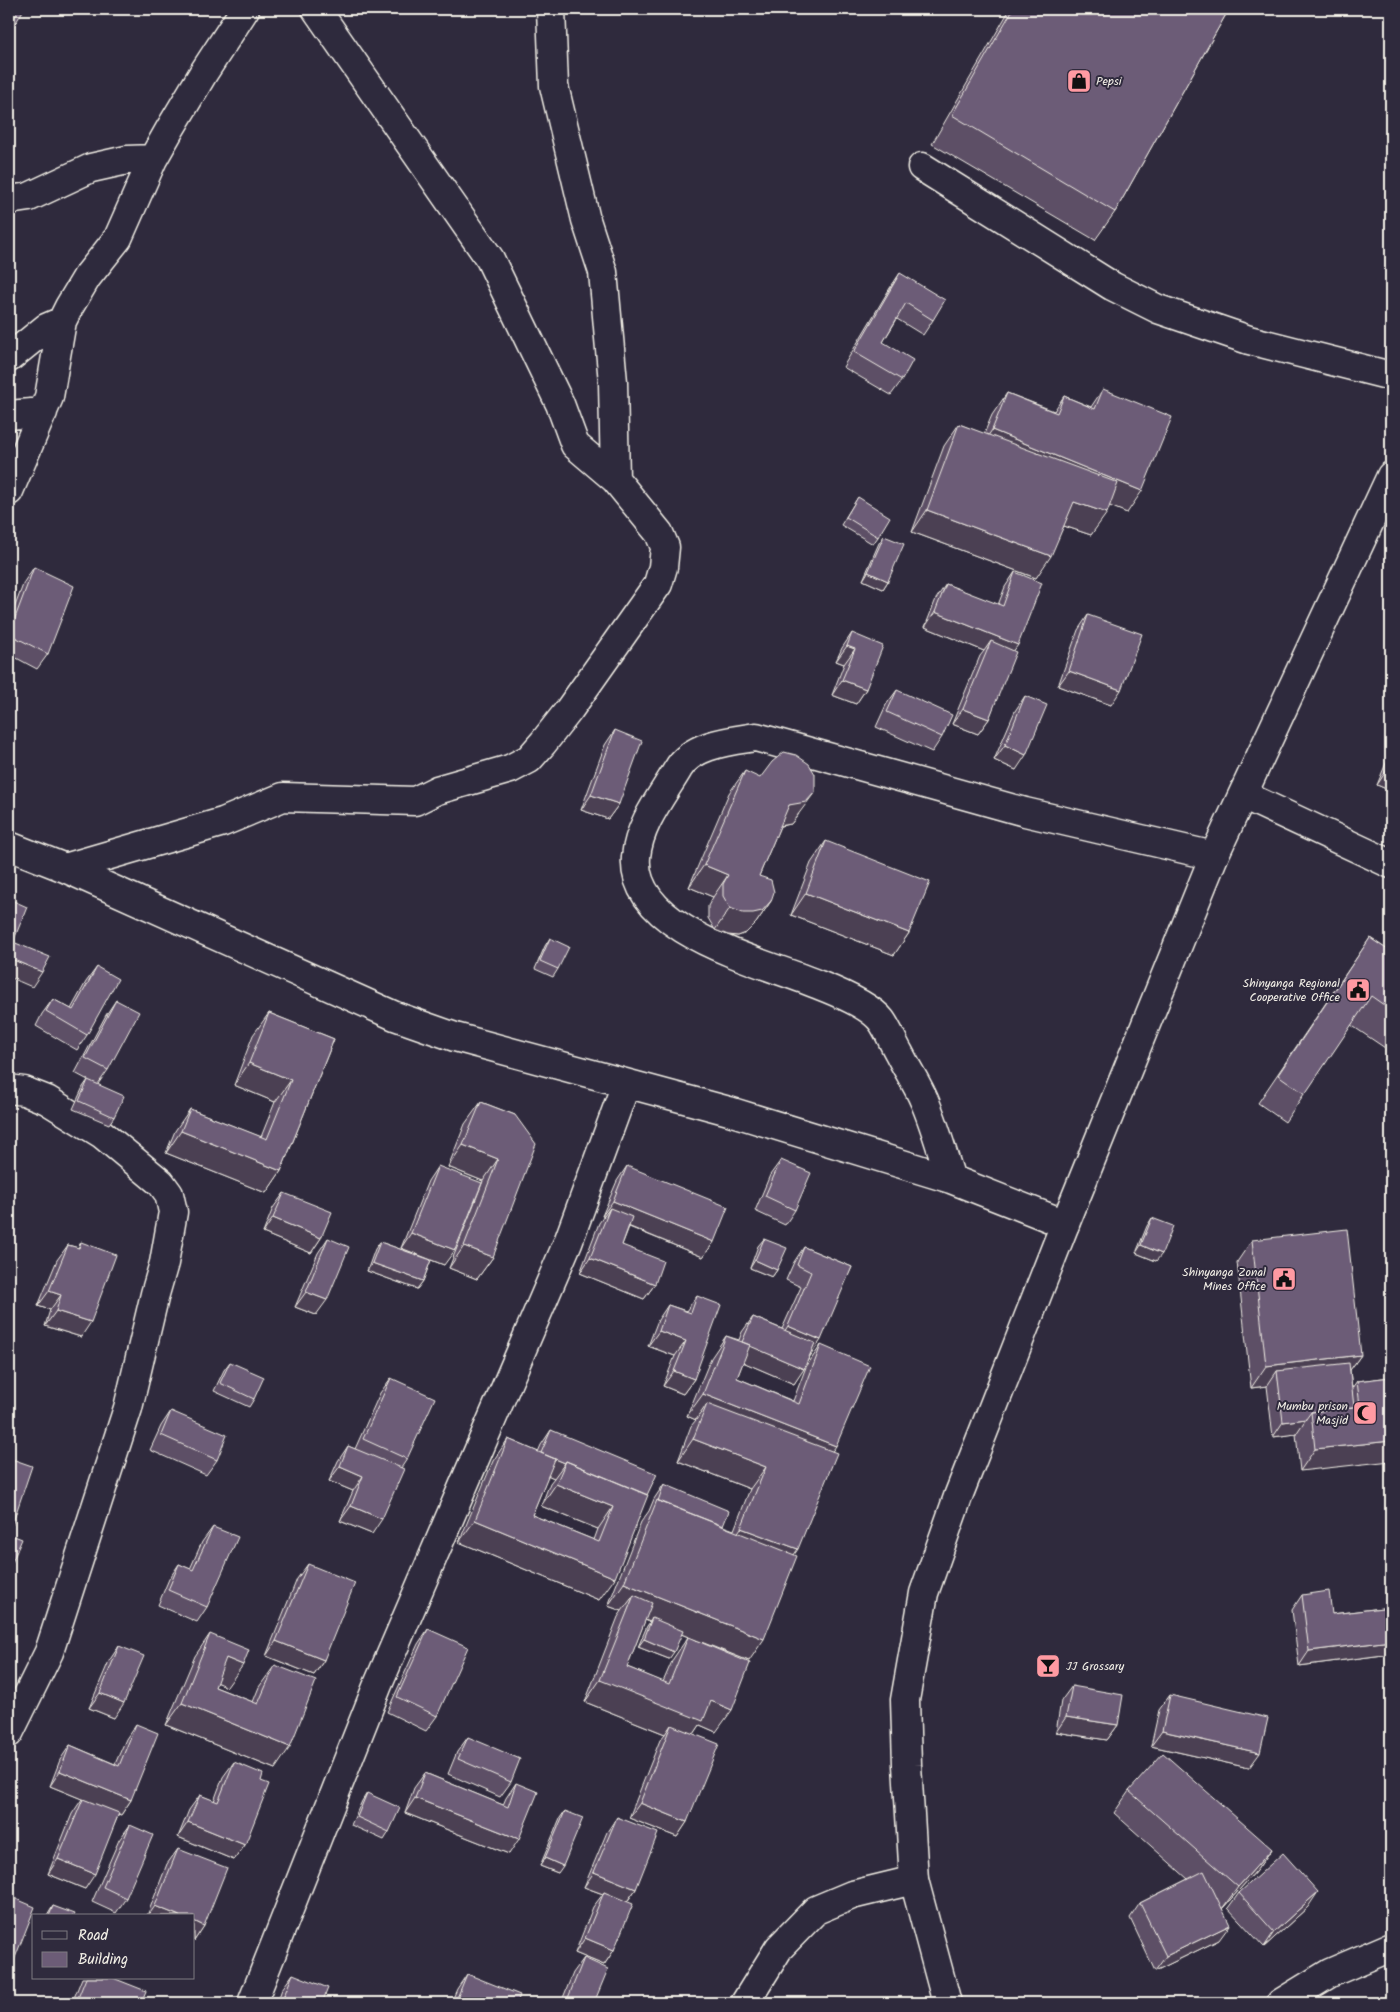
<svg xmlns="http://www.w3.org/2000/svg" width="1400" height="2012" viewBox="0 0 1400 2012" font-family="Kalam,sans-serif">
<rect width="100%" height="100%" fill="#2f2a3d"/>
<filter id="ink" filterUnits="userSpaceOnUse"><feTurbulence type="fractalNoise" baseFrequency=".02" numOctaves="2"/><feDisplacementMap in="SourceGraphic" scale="10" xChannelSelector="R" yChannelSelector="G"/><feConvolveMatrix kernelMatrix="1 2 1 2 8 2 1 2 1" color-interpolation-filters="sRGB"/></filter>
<g filter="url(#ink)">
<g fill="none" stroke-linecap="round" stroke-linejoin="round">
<defs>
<path id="minor" d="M316,9L490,259L560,404L575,445L615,479
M922,167L1112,286L1158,309L1249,340L1391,376
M9,200L29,197L91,168L127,160L153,159
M9,358L46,328L62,321
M9,415L43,412
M9,491L49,397L62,321L69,307L87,277L118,238L153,159L170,129L204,72L245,9
M1243,795L1391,864
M9,846L65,868L395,1016L455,1037L729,1111L951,1179L1065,1224
M65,868L223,822L283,797L415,801L437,790L510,769L529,759L543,743L569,710L658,584L663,567L665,547L659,533L615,479L613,382L603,272L586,220L554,86L551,9
M9,1089L24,1091L47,1100L102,1134L161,1183L169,1194L173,1212L164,1263L155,1294L128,1408L49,1652L9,1733
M951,1179C942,1153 935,1125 924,1100C917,1084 907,1069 899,1053C893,1043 888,1029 881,1020C869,1005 837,992 819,985C766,962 630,933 636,857C639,824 662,796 678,769C692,744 731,741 756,737L1025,812L1214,856
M252,2003L377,1687L568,1242L626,1084
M745,2003L779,1948L816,1910L852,1895L914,1880
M1281,2003L1330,1973L1391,1947"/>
<path id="highway" d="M947,2003L914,1880L907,1765L905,1700L924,1593L959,1494L1065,1224L1214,856L1391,476"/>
</defs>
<use href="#minor" stroke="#f4f1e8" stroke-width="31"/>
<use href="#highway" stroke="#f4f1e8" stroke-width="31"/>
<use href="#minor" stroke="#2f2a3d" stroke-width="28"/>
<use href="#highway" stroke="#2f2a3d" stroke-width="28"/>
</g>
<path fill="#5d4f66" stroke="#f4f1e8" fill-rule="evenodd" d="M1010,9H1229L1115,212L1095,240L932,144Z
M900,273L933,320L923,335L897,319L883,342L902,380L891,395L843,367L890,288Z
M1103,389L1127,513L1109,505L1091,535L1064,526L1036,578L912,532L944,446L959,424L984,434L992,415L1007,393L1054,411L1064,396L1091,407Z
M858,497L878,537L873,544L841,525Z
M884,536L888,581L883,589L863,580L879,543Z
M34,567L48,654L37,669L9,654V622L24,582Z
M1015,572L1014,651L989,719L978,734L952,724L980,656L984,651L925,627L936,599L946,584L998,605L1005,587Z
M1088,615L1111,705L1058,686L1078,630Z
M852,633L866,689L856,704L832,695L844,664L836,661L842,648Z
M897,690L942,737L932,752L876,727L886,705Z
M1025,696L1016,770L994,760L1015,711Z
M615,730L619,804L608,819L581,810L605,745Z
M1391,751V791L1377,785Z
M745,771L799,814L791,824L780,826L759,876L771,901L756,923L746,933L738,936L728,935L715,930L708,918V906L713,897L689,887L729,793Z
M826,841L909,933L894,955L791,915L811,863Z
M550,938L558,969L553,977L535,969L545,946Z
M1370,938L1391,952V1052L1351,1025L1285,1122L1258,1103Z
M97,967L87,1035L77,1050L36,1026L42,1014L53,999L71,1009L86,982Z
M116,1000L108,1070L98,1084L114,1117L109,1124L73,1109L83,1087L88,1080L75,1073L106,1015Z
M269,1013L334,1039L281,1171L266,1193L166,1153L175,1131L190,1109L261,1137L275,1102L234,1085L253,1035Z
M481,1102L515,1115L493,1257L477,1279L449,1268L483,1181L448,1167L465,1124Z
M781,1160L795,1210L785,1225L755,1211L770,1175Z
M438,1166L444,1265L431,1260L423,1281L417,1289L367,1271L375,1249L380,1242L428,1259L401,1248L428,1181Z
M627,1166L714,1242L703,1257L629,1227L622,1245L655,1284L644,1299L580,1273L599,1223L604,1216H602L617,1181Z
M284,1193L321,1238L311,1253L263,1233L273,1208Z
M1152,1218L1156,1261L1136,1253L1147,1226Z
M328,1238L316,1315L295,1307L318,1253Z
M764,1239L777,1270L772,1277L750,1268L758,1246Z
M1252,1240L1361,1355L1350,1370L1352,1388L1357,1381L1391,1377L1300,1471L1296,1434L1273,1437L1267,1386L1251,1388L1237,1262Z
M81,1242V1337L45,1326L50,1310L38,1306L57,1260L68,1245L78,1248Z
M804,1247L852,1267L811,1355L794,1384L743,1362L737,1378L793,1401L806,1367L821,1345L832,1451L794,1554L749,1661L681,1634L669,1659L638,1647L647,1626L650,1622L645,1620L627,1667L663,1682L673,1659L688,1637L716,1732L700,1725L694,1734L687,1822L677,1837L629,1818L660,1740L665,1734L585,1702L618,1617L622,1611L608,1606L641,1522L649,1511L654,1499L664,1484L723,1526L734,1530L750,1489L678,1461L691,1426L696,1420L687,1416L711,1358L726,1336L739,1340L742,1332L753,1317L782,1329L801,1287L786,1280L794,1262Z
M697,1296L694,1379L683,1394L663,1386L675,1356L648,1346L658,1320L668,1305L686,1311Z
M230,1362L254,1399L249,1407L214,1391L224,1370Z
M391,1378L407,1459L401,1468L372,1534L340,1521L353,1491L329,1481L338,1461L348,1446L355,1449L380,1393Z
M171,1411L217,1460L206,1475L150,1450L161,1426Z
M551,1430L647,1495L599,1600L459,1542L493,1461L508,1439L538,1452L541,1445ZM548,1475L554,1478L550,1483L541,1506L598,1529L594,1540L532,1515Z
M213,1527L207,1607L197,1622L158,1605L169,1579L179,1564L190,1569L202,1542Z
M308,1564L324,1660L314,1675L266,1656L297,1579Z
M1302,1595L1332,1614L1391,1607V1654L1299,1666L1292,1610Z
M428,1629L437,1716L426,1731L387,1712L418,1644Z
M210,1634L227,1687L216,1682L215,1687L253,1702L259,1687L275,1665V1769L166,1725L195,1656Z
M119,1646L114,1718L89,1708L109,1661Z
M1072,1686L1118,1725L1107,1740L1056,1732L1061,1701Z
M1170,1695L1249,1768L1151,1746L1159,1710Z
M136,1724L131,1800L121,1815L119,1814L85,1889L48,1874L72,1814L82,1799L50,1786L60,1760L70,1745L115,1764L126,1739Z
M468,1737L511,1782L500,1797L448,1774L457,1752Z
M234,1762L261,1781L245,1845L234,1860L178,1837L189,1810L200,1795L214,1801L223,1777Z
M425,1773L503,1805L506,1798L516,1783L509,1854L405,1813L414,1788Z
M1129,1791L1272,1849L1256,1871L1222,1909L1219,1940L1155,1971L1130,1918L1140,1903L1188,1879L1114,1813Z
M367,1793L389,1832L384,1840L351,1825L362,1801Z
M565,1811L558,1873L540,1866L560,1818Z
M617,1817L636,1889L627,1902L614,1950L604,1965L575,1953L593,1907L603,1894L584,1887L607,1832Z
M130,1825L126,1898L116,1913L92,1902L119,1840Z
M178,1849L204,1926L194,1941V1916H147L167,1864Z
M1239,1893L1308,1907L1264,1947L1228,1908Z
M53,1906L74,1916H47Z
M584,1958L594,2003H561L573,1973Z
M293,1974L322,2003H277L282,1989Z
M467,1974L517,2003H451L457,1989Z
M82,1978H113L141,2003H72Z"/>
<path fill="#4c4053" stroke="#f4f1e8" d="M992,430L1142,491L1127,513L977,452Z
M1074,502L1107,513L1091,535L1058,524Z
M927,510L1051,556L1036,578L912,532Z
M868,572L888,581L883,589L863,580Z
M935,612L1018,645L1007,660L991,641L984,651L925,627Z
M847,646L855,649L844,664L836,661Z
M1069,671L1121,690L1111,705L1058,686Z
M842,680L866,689L856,704L832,695Z
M963,709L989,719L978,734L952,724Z
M1005,745L1026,755L1016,770L994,760Z
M1391,764V791L1377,785Z
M815,792L791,824L774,827L789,805Z
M591,795L619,804L608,819L581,810Z
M704,865L728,875L713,897L689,887Z
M806,893L909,933L894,955L791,915Z
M771,901L756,923L746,933L738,936L728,935L715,930L730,908Z
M9,958L42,972L32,987L9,977Z
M249,1063L291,1080L275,1102L234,1085Z
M181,1131L281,1171L266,1193L166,1153Z
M463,1145L498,1159L483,1181L448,1167Z
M613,1201L714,1242L703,1257L606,1217L610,1208L604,1216H602Z
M273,1218L321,1238L311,1253L263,1233Z
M411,1233L455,1250L444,1265L401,1248Z
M1141,1245L1162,1254L1156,1261L1136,1253Z
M464,1246L493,1257L477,1279L449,1268Z
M590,1258L655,1284L644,1299L580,1273Z
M755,1260L777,1270L772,1277L750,1268Z
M372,1263L423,1281L417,1289L367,1271Z
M49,1291L61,1295L50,1310L38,1306Z
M306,1292L327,1300L316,1315L295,1307Z
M56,1311L91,1322L81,1337L45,1326Z
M788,1326L821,1340L811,1355L778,1341Z
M659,1331L686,1341L675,1356L648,1346Z
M742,1342L804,1369L794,1384L731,1357Z
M1361,1355L1345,1377L1277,1371L1267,1386L1251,1388L1266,1366Z
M674,1371L694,1379L683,1394L663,1386Z
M703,1394L836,1446L820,1468L707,1404L696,1420L687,1416Z
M1306,1419L1296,1434L1273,1437L1283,1422Z
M693,1439L766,1467L750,1489L678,1461Z
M1391,1441V1461L1300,1471L1315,1449Z
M541,1453L565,1463L554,1478L531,1468Z
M340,1466L363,1476L353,1491L329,1481Z
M556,1484L613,1507L598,1529L541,1506Z
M351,1506L382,1519L372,1534L340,1521Z
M475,1520L615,1578L599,1600L459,1542Z
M741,1528L798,1549L783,1571L726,1550Z
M624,1583L764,1639L749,1661L651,1622L652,1618L650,1622L627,1613L634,1595L622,1611L608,1606Z
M644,1639L674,1652L669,1659L638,1647Z
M276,1641L324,1660L314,1675L266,1656Z
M1391,1641V1654L1299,1666L1309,1651Z
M226,1658L243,1665L227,1687L211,1680Z
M600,1680L711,1701L732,1710L716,1732L700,1725L688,1743L671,1725L665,1734L585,1702Z
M100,1693L124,1703L114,1718L89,1708Z
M182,1703L290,1747L275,1769L166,1725Z
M1066,1717L1118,1725L1107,1740L1056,1732Z
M1162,1731L1260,1753L1249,1768L1151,1746Z
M60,1771L131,1800L121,1815L50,1786Z
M415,1798L519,1839L509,1854L405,1813Z
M640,1803L687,1822L677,1837L629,1818Z
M188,1822L245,1845L234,1860L178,1837Z
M1272,1849L1256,1871L1222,1909L1238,1887Z
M545,1858L563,1866L558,1873L540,1866Z
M58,1859L95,1874L85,1889L48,1874Z
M594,1872L636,1889L625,1904L604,1892L603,1894L584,1887Z
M1318,1892L1308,1907L1264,1947L1274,1932Z
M155,1906L180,1916H148Z
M194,1921L204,1926L194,1941Z
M1230,1925L1219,1940L1155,1971L1166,1956Z
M585,1938L614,1950L604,1965L575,1953Z
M78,1998L91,2003H75Z"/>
<path fill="#6c5c77" stroke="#f4f1e8" d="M9,9H24L9,34Z
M1013,9H1229L1115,212L952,115Z
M900,273L945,300L933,320L906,303L883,342L913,360L902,380L854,352Z
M1103,389L1172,417L1142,491L992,430L1007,393L1057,413L1064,396L1095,409Z
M959,424L1118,483L1107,513L1074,502L1051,556L927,510Z
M858,497L890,517L878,537L846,517Z
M884,536L904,544L888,581L868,572Z
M34,567L74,586L48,654L9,634Z
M1015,572L1042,583L1018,645L935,612L946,584L1003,606Z
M1088,615L1142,634L1121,690L1069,671Z
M852,633L883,646L866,689L842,680L855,649L847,646Z
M991,641L1016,652L989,719L963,709Z
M897,690L952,715L942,737L887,712Z
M1025,696L1047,705L1026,755L1005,745Z
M615,730L642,741L619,804L591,795Z
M784,752L796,755L809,764L815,774V792L806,802L789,805L759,876L771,880L774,892L771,901L762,911L753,913H743L730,908L723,896V884L728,875L704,865L745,771L760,778L772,762Z
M826,841L930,882L909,933L806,893Z
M9,899L27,907L13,942L50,957L42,972L9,958Z
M550,938L569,947L558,969L540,961Z
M1370,938L1391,952V1010L1371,996L1305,1094L1278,1075Z
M97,967L118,979L87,1035L46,1011L53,999L73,1010Z
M116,1000L139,1012L108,1070L85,1058Z
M269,1013L334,1039L281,1171L181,1131L190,1109L267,1139L291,1080L249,1063Z
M88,1080L124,1096L114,1117L79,1101Z
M481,1102L515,1115L536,1144L493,1257L464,1246L498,1159L463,1145Z
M781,1160L811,1173L795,1210L765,1196Z
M438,1166L482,1183L455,1250L411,1233Z
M627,1166L728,1207L714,1242L613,1201Z
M284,1193L332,1212L321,1238L273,1218Z
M610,1208L632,1217L622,1245L663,1261L655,1284L590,1258Z
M1152,1218L1173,1226L1162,1254L1141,1245Z
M1347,1229L1361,1355L1266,1366L1252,1240Z
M328,1238L349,1247L327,1300L306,1292Z
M764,1239L787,1248L777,1270L755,1260Z
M81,1242L116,1255L91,1322L56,1311L61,1295L49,1291L68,1245L79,1248Z
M380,1242L431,1260L423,1281L372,1263Z
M804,1247L852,1267L821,1340L788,1326L811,1272L797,1265Z
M697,1296L721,1305L694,1379L674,1371L686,1341L659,1331L668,1305L691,1313Z
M753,1317L815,1343L804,1369L750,1346V1345L742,1342Z
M726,1336L750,1345L737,1378L799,1404L821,1345L870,1366L836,1446L703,1394Z
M230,1362L264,1377L254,1399L220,1383Z
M1349,1363L1354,1407L1311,1412L1306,1419L1283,1422L1277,1371Z
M1391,1377V1441L1315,1449L1311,1412L1360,1406L1357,1381Z
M391,1378L435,1398L407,1459L363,1439Z
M707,1404L837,1453L798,1549L741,1528L766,1467L693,1439Z
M171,1411L227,1435L217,1460L161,1435Z
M551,1430L657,1474L647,1495L566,1461L565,1463L541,1453Z
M508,1439L555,1459L532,1515L599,1542L613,1507L556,1484L566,1461L648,1495L615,1578L475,1520Z
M348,1446L404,1469L382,1519L351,1506L363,1476L340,1466Z
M9,1458L32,1466L12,1525L9,1524Z
M664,1484L729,1511L723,1526L658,1501Z
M657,1500L797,1556L764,1639L624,1583Z
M213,1527L238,1537L207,1607L168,1590L179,1564L193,1570Z
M9,1534L22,1539L10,1567L9,1566Z
M308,1564L355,1583L324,1660L276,1641Z
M1329,1591L1332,1614L1391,1607V1641L1309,1651L1302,1595Z
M634,1595L652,1603L627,1667L669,1684L688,1637L750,1663L732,1710L711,1701L703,1721L600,1680Z
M652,1618L683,1631L674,1652L644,1639Z
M428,1629L468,1647L437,1716L397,1697Z
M210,1634L249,1650L243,1665L226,1658L215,1687L258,1704L275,1665L316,1681L290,1747L182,1703Z
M119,1646L144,1656L124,1703L100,1693Z
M1072,1686L1123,1695L1118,1725L1066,1717Z
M1170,1695L1268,1718L1260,1753L1162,1731Z
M136,1724L158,1733L131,1800L60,1771L70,1745L119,1766Z
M671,1725L719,1744L687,1822L640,1803Z
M468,1737L520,1759L511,1782L458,1759Z
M1163,1753L1272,1849L1238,1887L1129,1791Z
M234,1762L263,1774L261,1781L269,1784L245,1845L188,1822L200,1795L218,1802Z
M425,1773L508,1807L516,1783L538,1792L519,1839L415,1798Z
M367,1793L400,1808L389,1832L357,1817Z
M83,1799L119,1813L95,1874L58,1859Z
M565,1811L583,1818L563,1866L545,1858Z
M617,1817L658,1833L636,1889L594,1872Z
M130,1825L153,1835L126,1898L103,1887Z
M178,1849L227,1868L204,1926L194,1921V1916H180L155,1906Z
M1283,1853L1318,1892L1274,1932L1239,1893Z
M1204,1871L1230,1925L1166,1956L1140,1903Z
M604,1892L633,1904L614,1950L585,1938Z
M9,1896L35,1907L9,1973Z
M53,1906L75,1914L74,1916H49Z
M584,1958L608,1969L594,2003H566Z
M293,1974L328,1988L322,2003H281Z
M467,1974L520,1995L517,2003H455Z
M86,1978H113L146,1991L141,2003H91L78,1998Z"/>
</g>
<defs>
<symbol id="shop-square" viewBox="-11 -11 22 22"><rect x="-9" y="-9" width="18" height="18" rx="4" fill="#ff9aa2" stroke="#2f2a3d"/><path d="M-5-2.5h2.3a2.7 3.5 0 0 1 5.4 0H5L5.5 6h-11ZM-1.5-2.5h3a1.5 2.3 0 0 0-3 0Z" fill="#111"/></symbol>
<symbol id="civic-square" viewBox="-11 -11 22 22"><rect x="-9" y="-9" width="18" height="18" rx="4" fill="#ff9aa2" stroke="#2f2a3d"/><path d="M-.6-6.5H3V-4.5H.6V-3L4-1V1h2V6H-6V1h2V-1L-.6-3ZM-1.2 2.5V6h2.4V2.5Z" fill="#111"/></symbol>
<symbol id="mosque-square" viewBox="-11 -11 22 22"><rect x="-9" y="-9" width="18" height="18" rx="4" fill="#ff9aa2" stroke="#2f2a3d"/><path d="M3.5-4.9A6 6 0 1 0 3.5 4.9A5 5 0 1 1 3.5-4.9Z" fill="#111"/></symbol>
<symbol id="bar-square" viewBox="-11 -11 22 22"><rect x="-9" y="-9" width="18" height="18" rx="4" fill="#ff9aa2" stroke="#2f2a3d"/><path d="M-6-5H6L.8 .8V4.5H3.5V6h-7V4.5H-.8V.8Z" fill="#111"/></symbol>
</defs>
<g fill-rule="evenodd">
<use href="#shop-square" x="1065" y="67" width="28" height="28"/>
<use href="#civic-square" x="1344" y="976" width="28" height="28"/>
<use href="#civic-square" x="1270" y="1265" width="28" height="28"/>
<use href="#mosque-square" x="1351" y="1399" width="28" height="28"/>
<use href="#bar-square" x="1034" y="1652" width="28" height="28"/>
</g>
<g text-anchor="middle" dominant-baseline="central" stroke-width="4" stroke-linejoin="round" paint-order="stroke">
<g font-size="12" fill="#f4f1e8" stroke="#2f2a3d" text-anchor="end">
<text x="1096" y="81" text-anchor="start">Pepsi</text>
<text x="1340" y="983">Shinyanga Regional<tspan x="1340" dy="14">Cooperative Office</tspan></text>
<text x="1266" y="1272">Shinyanga Zonal<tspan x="1266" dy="14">Mines Office</tspan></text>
<text x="1348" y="1406">Mumbu prison<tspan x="1348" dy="14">Masjid</tspan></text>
<text x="1066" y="1666" text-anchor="start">JJ Grossary</text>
</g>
</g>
<rect width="1400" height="2012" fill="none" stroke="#2f2a3d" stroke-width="30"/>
<rect x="15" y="15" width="1370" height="1982" fill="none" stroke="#f4f1e8" stroke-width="2" filter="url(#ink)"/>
<rect x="32" y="1914" width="162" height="65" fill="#2f2a3d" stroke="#7e7a81"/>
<rect x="42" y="1931" width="25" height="8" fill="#2f2a3d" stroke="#7e7a81"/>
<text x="78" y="1940" font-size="15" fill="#f4f1e8">Road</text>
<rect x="42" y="1952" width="25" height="15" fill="#6c5c77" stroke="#7e7a81"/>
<text x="78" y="1964" font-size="15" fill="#f4f1e8">Building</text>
</svg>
